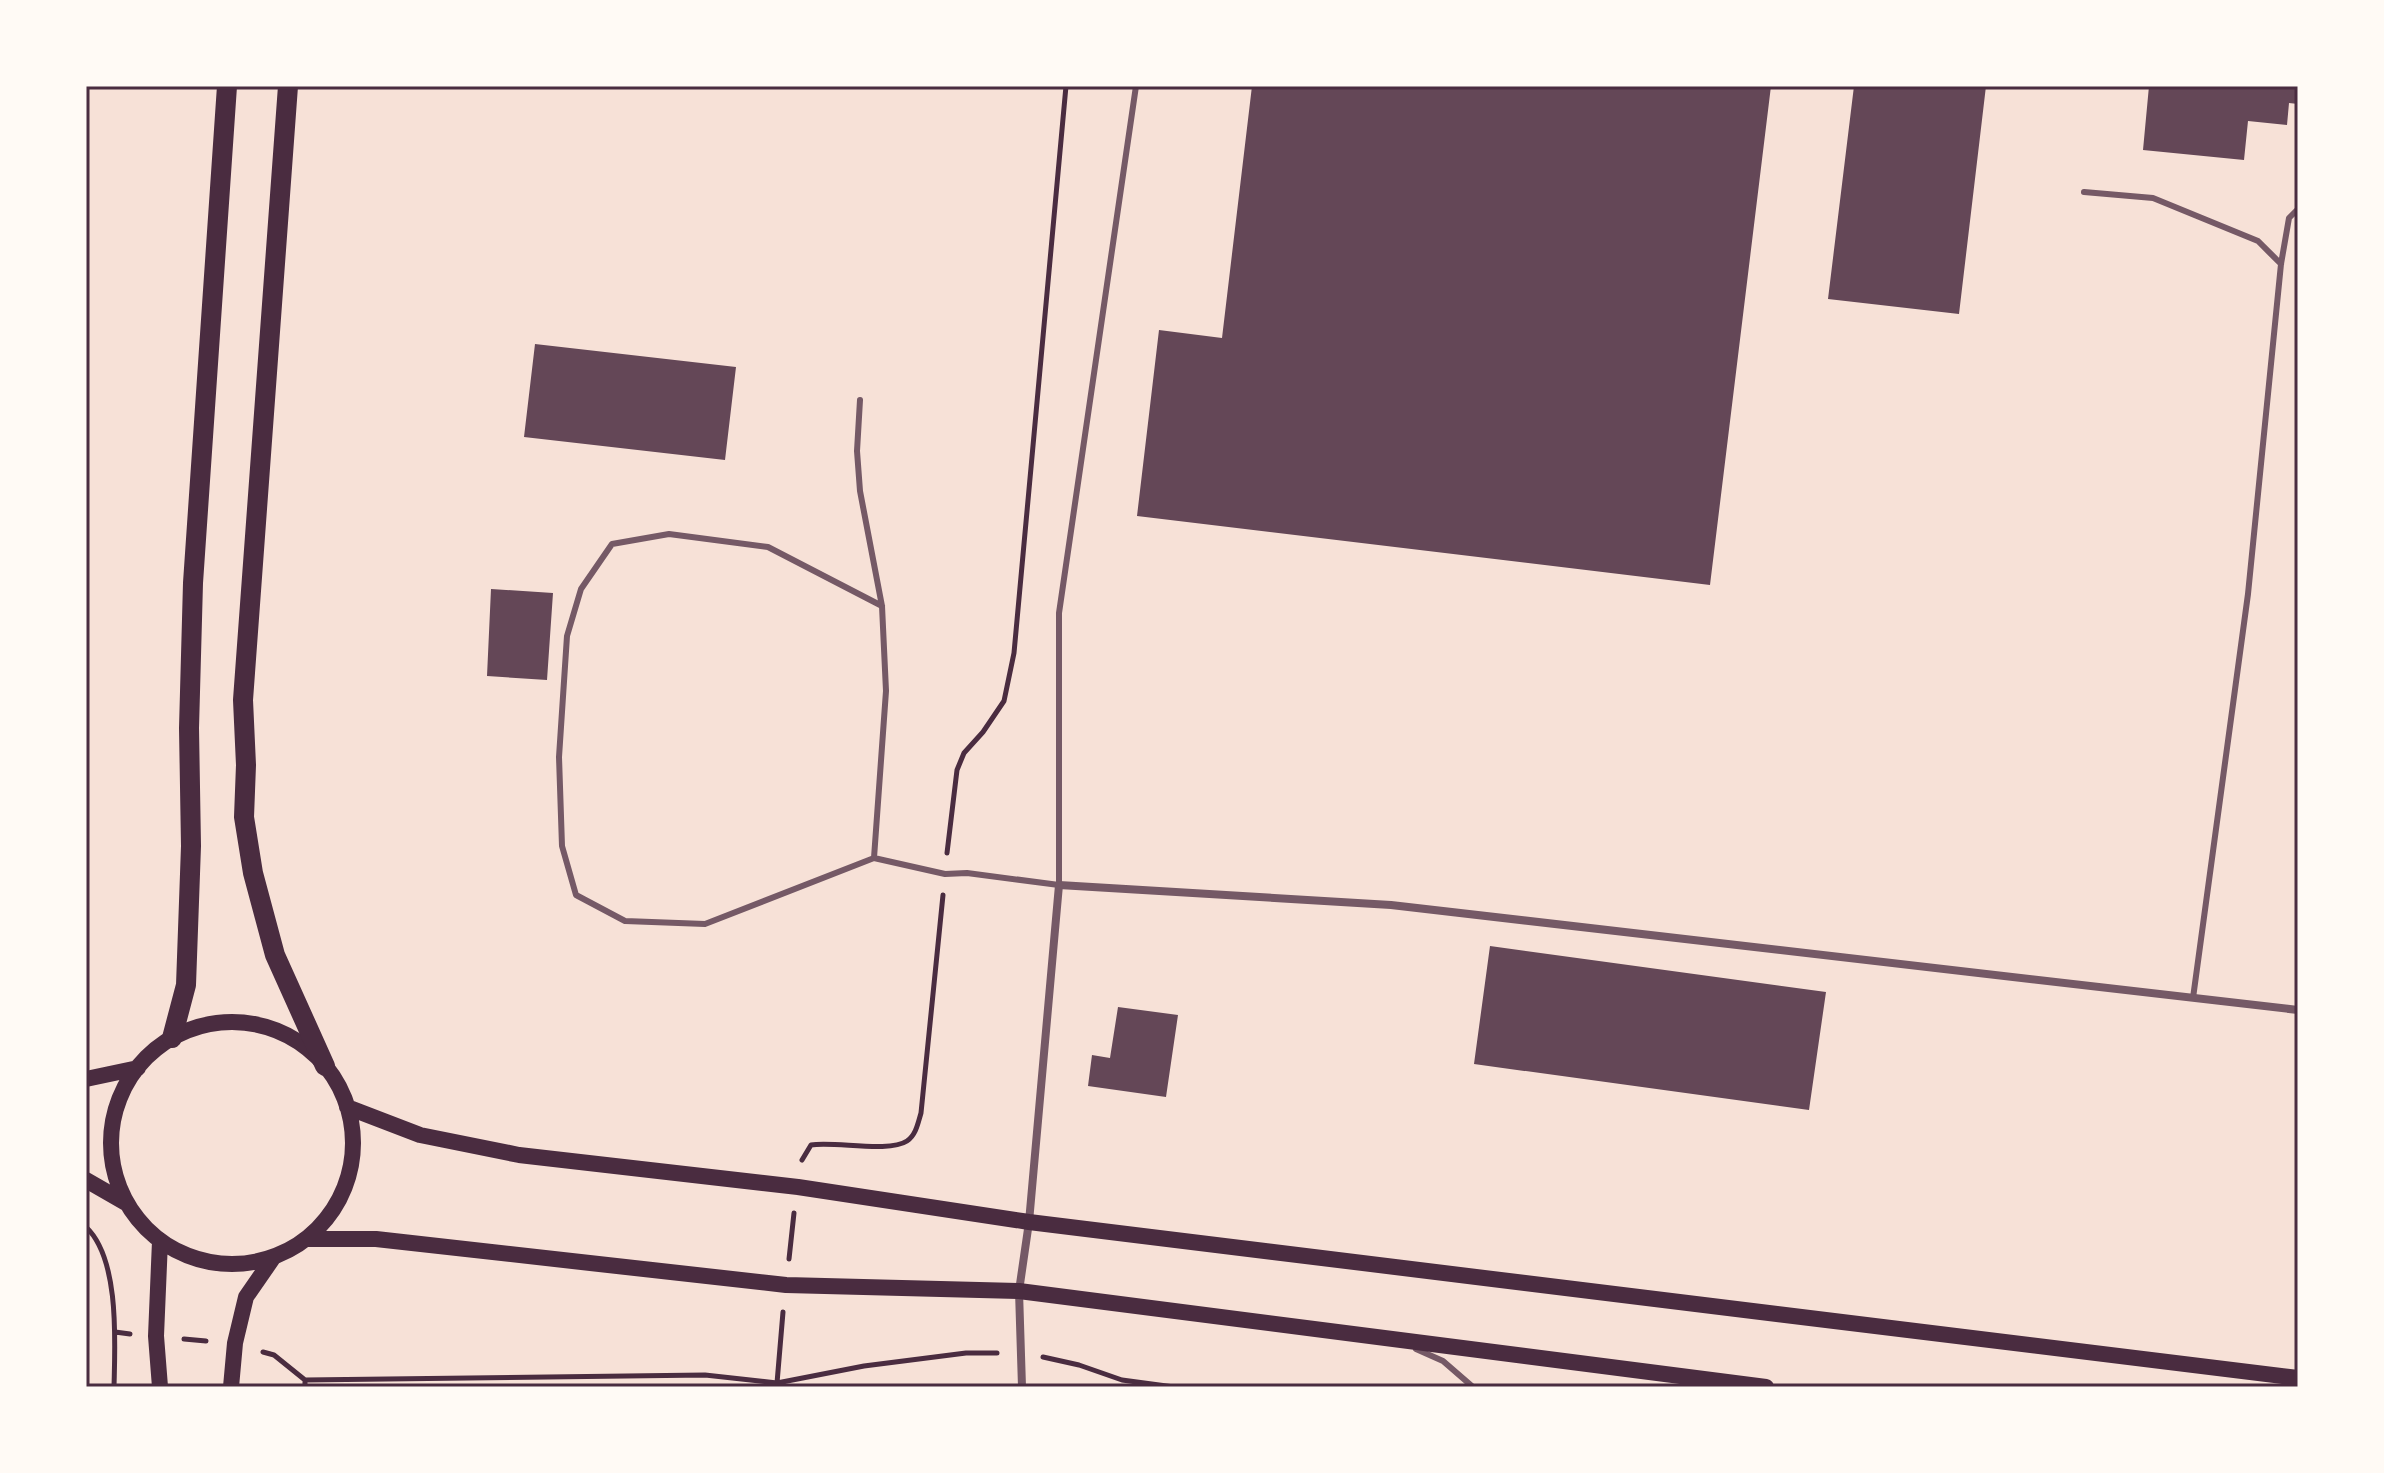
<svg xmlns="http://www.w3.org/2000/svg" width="2384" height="1473" viewBox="0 0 2384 1473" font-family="Montserrat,sans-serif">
<rect width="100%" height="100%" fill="#f7e1d7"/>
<path fill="#644757" d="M1252,86H1771L1710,585L1137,516L1159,330L1222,338Z
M1854,86H1986L1959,314L1828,299Z
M2149,86H2298V104L2289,103L2287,125L2248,121L2244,160L2143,150Z
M535,344L736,367L725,460L524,437Z
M491,589L553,593L547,680L487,676Z
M1490,946L1826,992L1809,1110L1474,1064Z
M1118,1007L1178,1015L1166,1097L1088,1086L1092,1055L1110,1058Z"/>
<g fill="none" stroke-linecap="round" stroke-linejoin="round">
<path stroke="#4a2c40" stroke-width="5" d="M947,853L957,770L964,753L983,732L1004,701L1014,653L1066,86
M802,1160L811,1145C834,1141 889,1153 907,1141C916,1135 918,1123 921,1113L943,895
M86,1227C120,1259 115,1343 114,1387
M789,1259L794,1213
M115,1332L130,1334
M184,1339L206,1341
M263,1352L274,1355L305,1380V1387
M1043,1357L1079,1365L1122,1380L1174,1387
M305,1380L705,1375L777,1383L864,1366L966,1353H997
M777,1383L783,1312"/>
<path stroke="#755966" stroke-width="6" d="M2084,192L2153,198L2258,241L2281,264
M860,400L857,451L860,491L882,606L886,691L874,858L945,874L967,873L1059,885V613L1136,86
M874,858L705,924L625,921L576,895L562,846L559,757L567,636L581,589L612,544L669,534L768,547L882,606
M2193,998L2248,594L2281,264L2289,218L2298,209
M1416,1349L1443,1361L1473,1387"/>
<path stroke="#755966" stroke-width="8" d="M1022,1387L1019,1291L1029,1222L1059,885L1391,905L2298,1010"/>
<path stroke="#4a2c40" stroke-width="16" d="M111 1143a121 121 0 1 1 242 0a121 121 0 1 1-242 0Z
M86,1079L138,1068
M347,1107L420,1135L519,1155L798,1187L1029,1222L2298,1378
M86,1180L126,1203
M307,1239H376L786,1285L1019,1291L1766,1387
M160,1241L156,1336L160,1387
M231,1387L235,1343L246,1297L273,1258"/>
<path stroke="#4a2c40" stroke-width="20" d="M288,86L243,700L246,765L244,817L253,873L275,955L325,1066
M172,1038L186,985L191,846L189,728L193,583L227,86"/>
</g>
<rect width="2384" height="1473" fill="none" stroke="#fffaf5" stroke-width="176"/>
<rect x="88" y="88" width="2208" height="1297" fill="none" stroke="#4a2c40" stroke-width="3"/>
</svg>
